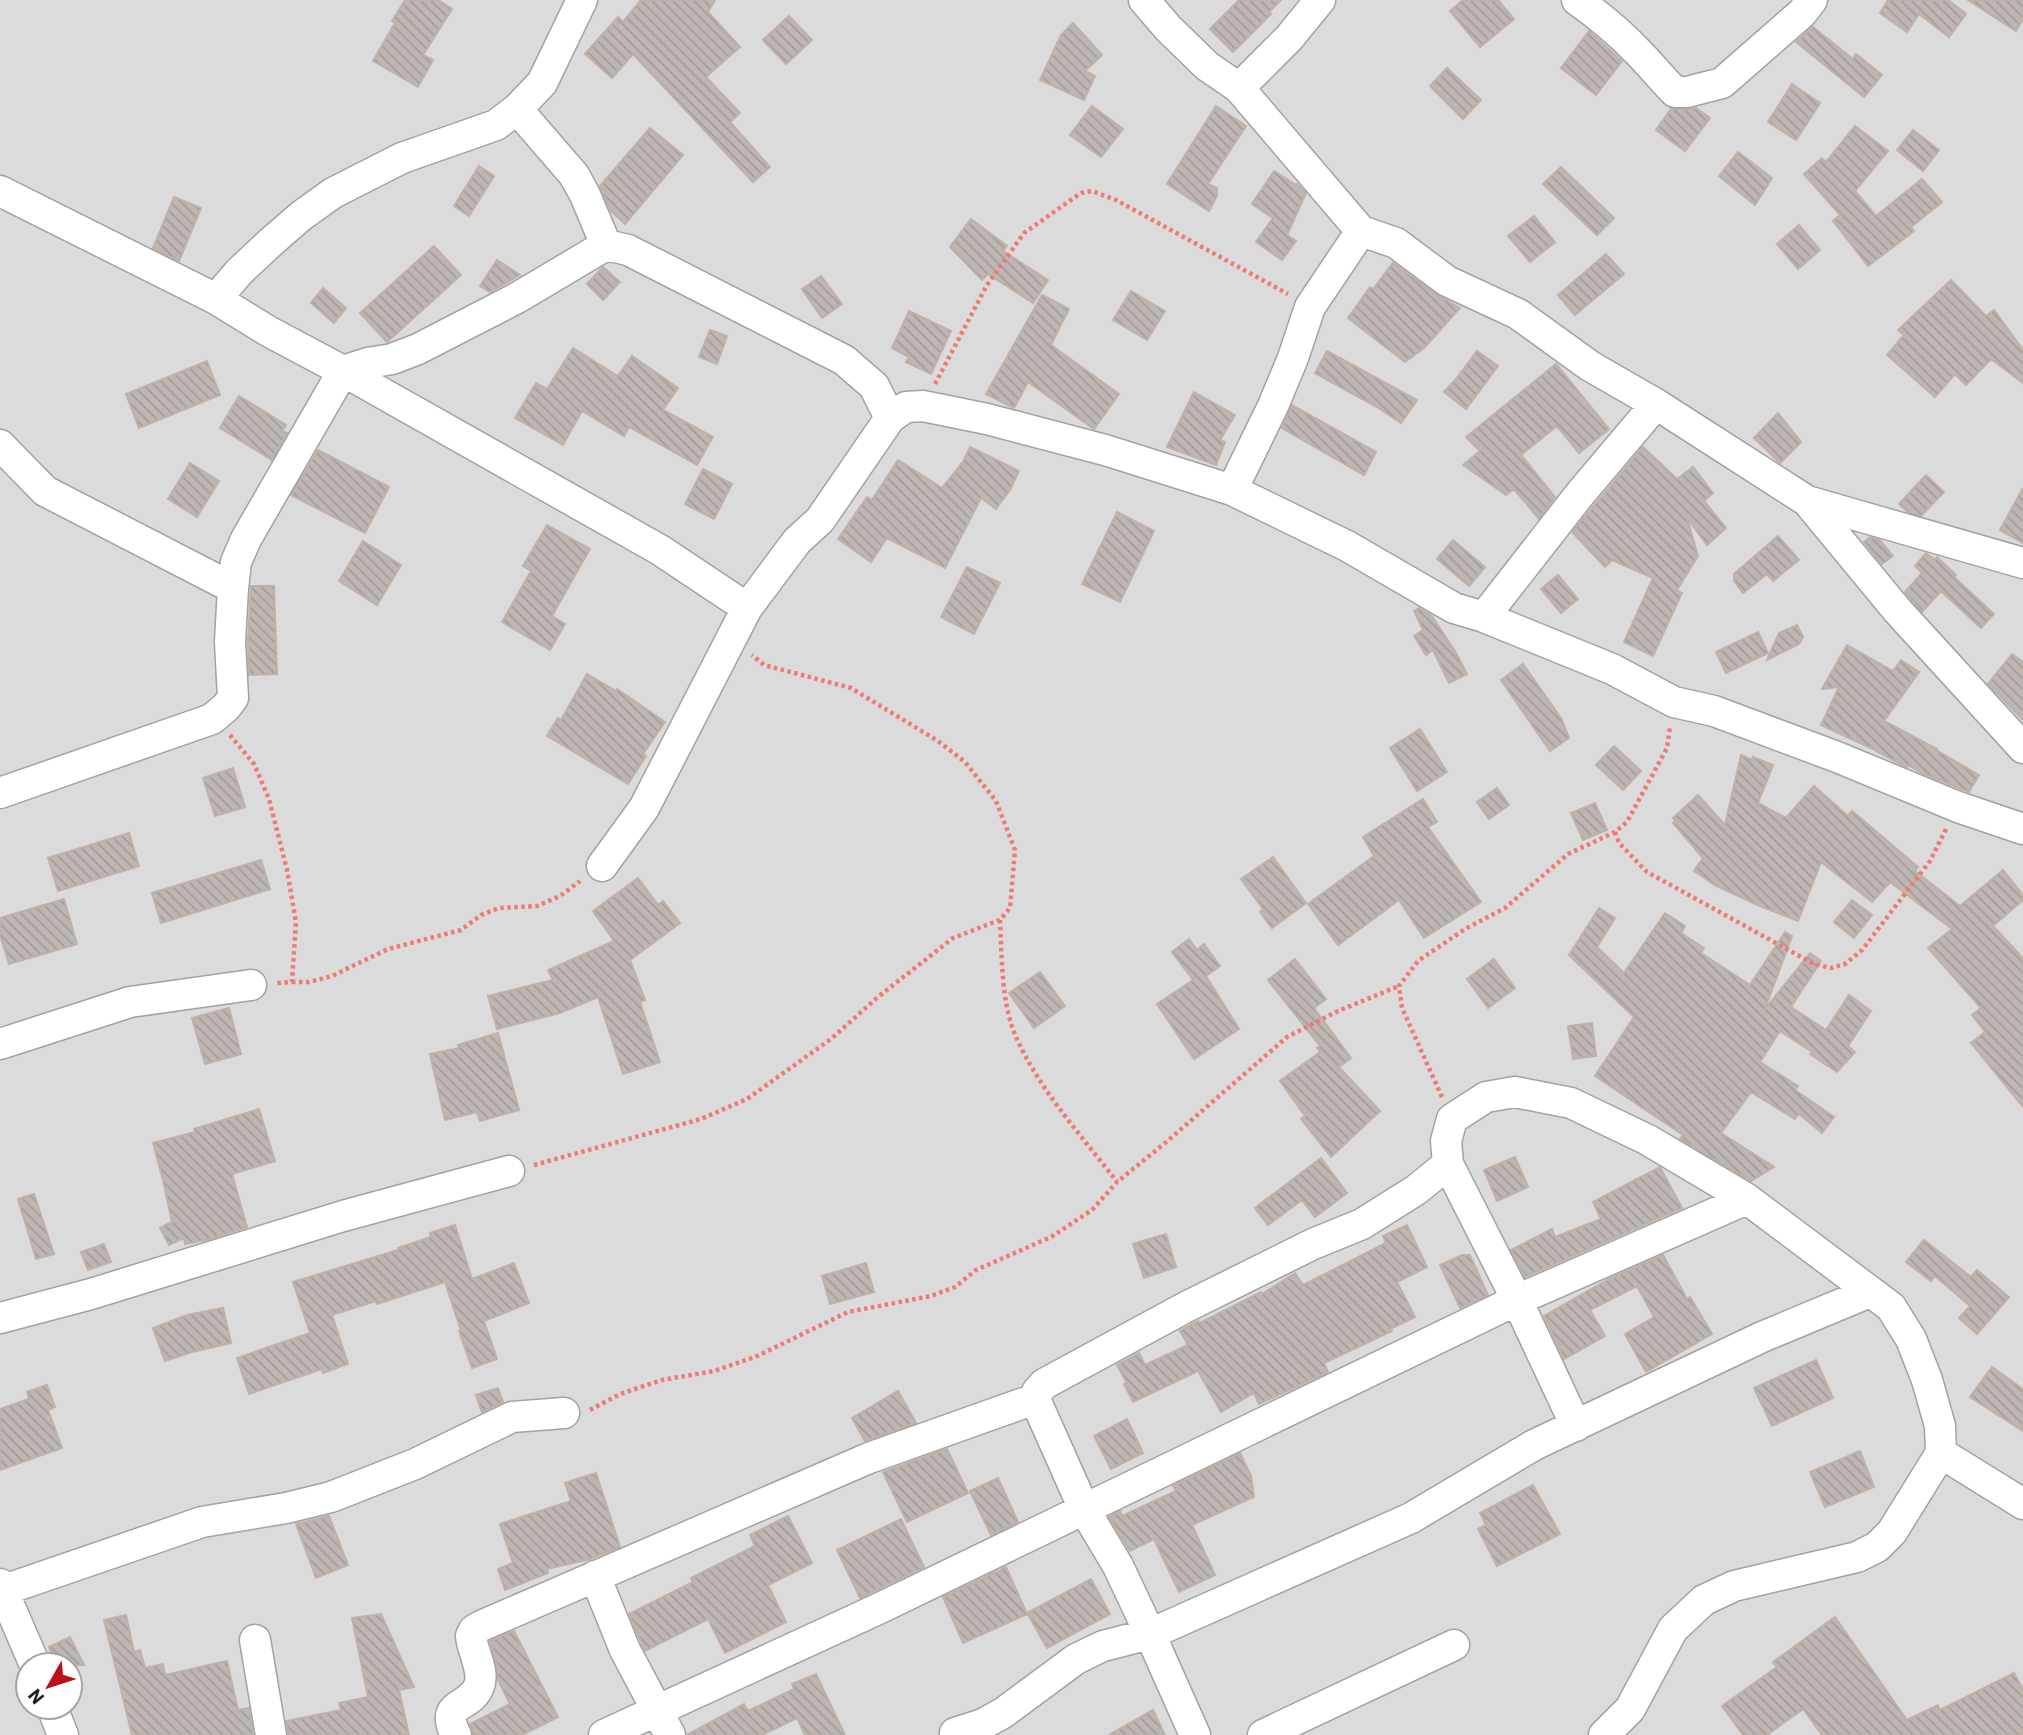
<svg xmlns="http://www.w3.org/2000/svg" width="2023" height="1735" viewBox="0 0 2023 1735" font-family="Barlow,sans-serif">
<defs>
<pattern id="building-back-hatch" width="6" height="6" patternUnits="userSpaceOnUse" patternTransform="scale(1.75)"><rect width="6" height="6" fill="#beb6b2"/><path d="M-1 5l2 2M0 0l6 6M5-1l2 2" fill="none" stroke="#a39c99"/></pattern>
</defs>
<rect width="100%" height="100%" fill="#eeebe5"/>
<path fill="#dcdbdb" fill-rule="evenodd" d="M0,0H2023V1735H0ZM28,1665H70V1707H28Z"/>
<path fill="url(#building-back-hatch)" stroke="#bfb1a8" stroke-width="2" d="M405,0H438L452,9L423,55L433,60L418,87L373,61L395,23L392,21Z
M641,0H715L708,12L740,47L706,77L740,113L730,122L770,167L753,182L633,54L612,78L585,54L618,17L623,22Z
M1239,0H1281L1269,12L1271,14L1233,52L1210,29Z
M1463,0H1498L1514,19L1480,47L1450,11Z
M1888,0H1948L1966,14L1949,37L1919,14L1907,32L1880,13Z
M1968,0H2023V19L2016,31Z
M789,16L812,40L786,64L763,40Z
M1073,23L1102,55L1085,71L1095,76L1084,100L1040,80L1061,35Z
M1813,27L1853,59L1856,54L1882,75L1864,97L1796,42Z
M1589,31L1622,61L1596,95L1561,68Z
M1447,68L1481,100L1463,119L1430,86Z
M1792,84L1820,103L1796,140L1768,122Z
M1092,106L1123,129L1101,157L1070,135Z
M1216,106L1246,126L1208,184L1217,188V196L1209,211L1167,184Z
M1696,108L1710,118L1685,151L1656,130L1671,109H1687Z
M1855,126L1888,151L1855,191L1876,216L1922,179L1942,202L1911,227L1914,231L1868,266L1833,221L1840,215L1804,174L1822,158L1826,162Z
M650,128L683,155L625,224L611,211L600,186Z
M1913,130L1939,150L1923,171L1897,150Z
M1738,152L1772,178L1755,205L1719,176Z
M479,166L494,176L469,216L454,206Z
M1561,167L1614,218L1597,235L1543,184Z
M1274,171L1296,185L1297,184L1306,193L1287,235L1296,241L1282,260L1256,242L1273,218L1252,204Z
M174,197L201,208L179,261L153,248Z
M1534,216L1555,242L1530,262L1508,236Z
M971,219L1007,246L1003,251L1048,280L1033,303L988,274L982,280L950,247Z
M1799,225L1820,250L1798,269L1777,244Z
M434,246L461,275L387,342L360,313Z
M1606,254L1624,274L1575,315L1558,295Z
M497,260L520,275L490,292L480,286Z
M1393,263L1437,295L1460,308L1425,347L1405,362L1348,318L1370,287L1373,289Z
M603,267L620,282L603,300L587,284Z
M821,276L842,304L822,318L802,289Z
M1951,280L1986,316L1994,310L2023,350V383L1991,359L1966,385L1955,374L1935,397L1887,355L1904,335L1898,330Z
M323,288L346,308L334,323L311,303Z
M1131,291L1165,311L1147,340L1113,320Z
M1042,295L1069,309L1051,345L1119,394L1094,429L1028,382L1014,408L986,394Z
M909,311L951,331L931,374L906,362L909,357L892,348Z
M710,330L727,336L717,364L699,357Z
M573,348L618,376L632,356L678,388L663,410L713,437L697,465L629,427L624,436L582,411L563,445L515,418L536,383L547,389Z
M1327,351L1417,400L1401,423L1377,407L1315,373Z
M1477,351L1498,366L1466,409L1444,392L1456,379Z
M207,361L220,395L139,428L126,394Z
M1556,364L1609,429L1579,453L1557,426L1521,455L1555,497L1539,519L1514,489L1506,495L1463,465L1480,451L1466,437Z
M1194,392L1235,415L1220,440L1225,442L1216,465L1167,447Z
M239,396L286,425L282,431L287,433L272,460L220,428Z
M1292,405L1376,452L1364,475L1282,428Z
M1778,413L1801,442L1780,463L1754,438Z
M970,447L1019,471L1010,490L996,509L981,498L945,568L887,538L871,562L838,539L867,497L872,500L898,460L942,488L963,462Z
M1643,447L1677,479L1693,467L1713,493L1704,501L1726,528L1707,545L1687,518L1698,556L1677,590L1682,593L1653,656L1624,642L1653,578L1612,560L1605,567L1572,532Z
M318,450L389,487L365,533L291,495Z
M190,463L219,481L197,517L168,499Z
M703,469L732,484L714,519L685,504Z
M1926,475L1944,492L1921,516L1908,512L1899,504Z
M2023,488V543L2000,530Z
M1117,512L1154,531L1120,602L1082,584Z
M547,525L590,549L552,616L565,624L550,650L502,622L531,571L523,566Z
M1778,536L1799,560L1773,581L1767,574L1743,593L1734,581V574Z
M1870,537L1880,540L1893,556L1882,564L1864,542Z
M1453,540L1485,567L1469,586L1437,559Z
M363,541L401,565L377,605L339,581Z
M1926,553L1935,560L1937,557L1956,575L1954,577L1994,614L1981,628L1941,591L1922,612L1905,592L1922,573L1915,566Z
M967,567L1000,583L974,634L941,617Z
M1558,575L1578,599L1561,613L1541,589Z
M251,586H274L277,674L249,675L248,642Z
M1419,608L1431,615L1455,651L1467,674L1449,683L1433,650L1426,655L1414,636L1423,630L1414,611Z
M1797,625L1803,637L1799,644L1767,660L1779,633Z
M1758,632L1768,653L1726,673L1716,652Z
M1847,645L1893,671L1901,660L1919,672L1884,721L1937,749L1936,750L1979,775L1969,792L1922,773L1908,765L1907,767L1902,765L1873,749L1821,725L1839,687L1822,689Z
M2012,654L2023,662V720L1988,684Z
M1523,664L1561,718L1569,738L1550,751L1501,680Z
M587,674L616,691L617,689L665,722L643,754L646,756L628,784L547,736L558,718L561,720Z
M1420,729L1447,772L1417,791L1390,748Z
M1614,746L1641,771L1623,790L1596,765Z
M1741,755L1752,760L1753,757L1773,765L1758,803L1786,818L1814,786L1848,816L1852,811L1918,867L1915,871L1960,906L2003,870L2023,895V900L1993,926L2023,958V1107L1971,1043L1985,1032L1972,1015L1981,1008L1928,948L1952,929L1890,882L1872,902L1821,862L1798,921L1760,906L1716,886L1694,871L1703,858L1673,823L1676,821L1673,818L1698,795L1725,825Z
M233,768L245,807L215,816L203,778Z
M1497,788L1509,805L1489,819L1477,802Z
M1423,799L1437,822L1428,827L1481,902L1424,938L1399,900L1338,945L1308,904L1374,856L1363,837Z
M1595,803L1607,830L1583,840L1571,813Z
M129,833L139,866L58,891L48,858Z
M1273,857L1306,903L1272,928L1260,912L1263,909L1241,879Z
M261,860L270,889L161,923L152,893Z
M638,878L658,905L663,901L680,923L630,960L645,1000L640,1002L660,1062L623,1074L598,997L560,1013L497,1029L488,996L553,980L548,970L614,941L593,911Z
M64,899L77,944L9,964L0,935V918Z
M1852,900L1872,915L1854,938L1834,922Z
M1599,908L1615,918L1597,947L1624,973L1665,913L1685,926L1681,933L1704,948L1701,953L1750,985L1785,932L1792,936L1765,1009L1810,953L1821,961L1791,1007L1826,1030L1849,995L1871,1011L1848,1046L1855,1052L1837,1072L1810,1054L1812,1052L1780,1031L1760,1062L1798,1086L1795,1090L1834,1117L1822,1133L1799,1114L1795,1119L1751,1092L1721,1133L1774,1167L1751,1181L1680,1139L1683,1135L1595,1076L1634,1017L1569,955Z
M1189,939L1197,950L1204,944L1220,966L1206,976L1239,1029L1194,1059L1157,1004L1193,980L1172,952Z
M1295,959L1326,999L1314,1008L1351,1058L1339,1067L1380,1111L1331,1157L1301,1119L1305,1116L1280,1081L1320,1052L1317,1048L1320,1046L1268,980Z
M1494,959L1515,988L1488,1008L1467,979Z
M1040,972L1065,1006L1034,1028L1009,993Z
M229,1008L241,1054L205,1064L192,1018Z
M1592,1023L1596,1056L1573,1059L1568,1026Z
M498,1033L519,1110L480,1121L477,1112L445,1120L430,1054L459,1048L458,1045Z
M259,1109L275,1161L232,1174L247,1227L210,1239L185,1244L184,1238L169,1245L160,1228L172,1222L163,1180L153,1143L195,1132L194,1129Z
M1515,1157L1528,1187L1497,1201L1484,1170Z
M1321,1158L1347,1193L1315,1217L1302,1200L1268,1225L1255,1208Z
M1660,1167L1682,1208L1525,1277L1511,1250L1552,1229L1555,1237L1601,1219L1593,1202Z
M34,1194L54,1254L36,1259L18,1199Z
M455,1225L472,1279L514,1263L529,1303L484,1321L497,1359L472,1368L459,1331H461L445,1282L377,1304L376,1301L332,1315L348,1364L323,1373L322,1369L249,1394L237,1358L310,1333L293,1282L398,1250V1248L431,1237L430,1233Z
M1407,1225L1427,1267L1397,1282L1415,1317L1390,1329L1392,1331L1324,1363L1328,1372L1259,1404L1254,1393L1221,1412L1198,1371L1133,1402L1124,1384L1127,1383L1117,1365L1139,1353L1145,1365L1188,1345L1180,1331L1198,1321L1200,1323L1261,1292L1262,1294L1295,1273L1303,1285L1386,1243L1383,1236Z
M1166,1234L1176,1267L1144,1278L1133,1244Z
M1924,1240L1971,1277L1977,1270L2009,1297L1977,1334L1959,1318L1970,1306L1935,1276L1931,1281L1906,1262Z
M104,1244L111,1262L88,1270L81,1252Z
M1462,1255H1470L1488,1295L1460,1308L1440,1265Z
M1663,1255L1687,1299L1690,1297L1712,1334L1646,1372L1625,1334L1654,1317L1637,1286L1590,1310L1605,1336L1564,1359L1544,1316L1611,1278Z
M866,1263L874,1292L830,1304L822,1276Z
M223,1308L231,1343L192,1352L165,1361L153,1328L187,1315Z
M1816,1360L1833,1398L1772,1426L1754,1388Z
M1992,1367L2023,1389V1431L1970,1397Z
M47,1385L55,1407L48,1410L62,1448L0,1470V1409L29,1399L27,1392Z
M498,1388L503,1402L482,1412L476,1395Z
M898,1391L916,1423L865,1441L852,1418Z
M1127,1419L1143,1453L1111,1469L1094,1436Z
M947,1449L968,1493L907,1522L883,1472Z
M1860,1451L1874,1487L1825,1507L1810,1472Z
M1240,1453L1251,1476L1254,1497L1192,1525L1215,1575L1179,1592L1154,1539L1130,1551L1109,1517L1120,1511L1122,1516L1176,1491L1173,1486Z
M596,1473L620,1547L590,1559L547,1569L548,1573L505,1590L498,1569L513,1563L500,1524L571,1501L565,1483Z
M998,1478L1018,1522L991,1535L970,1491Z
M1533,1485L1560,1534L1497,1566L1478,1529L1486,1525L1480,1513Z
M329,1516L348,1565L316,1578L296,1524Z
M788,1516L812,1563L768,1585L786,1622L725,1653L708,1619L645,1651L629,1614L693,1582L691,1578L755,1546L750,1535Z
M901,1519L924,1567L860,1598L837,1550Z
M1006,1567L1027,1614L963,1643L943,1597Z
M1091,1579L1110,1614L1047,1648L1027,1613Z
M381,1614L414,1687L399,1690L409,1735H288L286,1721L341,1710L339,1703L368,1697L352,1618Z
M126,1615L134,1652L140,1650L145,1668L163,1664L165,1675L227,1661L238,1710L249,1708L253,1735H132L104,1620Z
M1835,1617L1907,1720L1938,1705L1940,1710L2014,1673L2023,1690V1735H1822L1803,1709L1767,1735H1743L1722,1706L1777,1667L1773,1662Z
M514,1631L558,1717L522,1735H473L470,1724L510,1704L498,1680L496,1663L490,1641Z
M70,1637L84,1665H56L49,1647Z
M816,1674L845,1735H805L797,1718L762,1735H687L744,1704L748,1711L794,1689L792,1684Z
M1153,1710L1165,1735H1109Z"/>
<g fill="none" stroke-linecap="round" stroke-linejoin="round">
<defs>
<path id="minor" d="M1144,0L1168,28L1207,66L1239,88L1361,231L1396,243L1447,281L1518,314L1590,366L1656,404L1807,501L1897,610L2023,748
M1577,0C1598,15 1619,32 1637,51C1650,64 1662,79 1675,92H1687L1722,83L1802,13L1812,0
M1239,88L1289,38L1320,0
M517,109L574,175L585,195L606,245
M0,191L216,299L268,331L343,371L660,550L747,608L797,541L820,520L890,418L906,407L923,406L987,419L1105,450L1232,490L1347,546L1454,608L1484,617L1612,669L1674,702L1714,711L1837,757L1958,807L2023,829
M216,299L239,272L271,242L301,216L333,193L402,158L496,125L517,109L542,83L582,0
M0,445L45,491L233,588
M1232,490L1273,406L1293,358L1310,307L1361,231
M1807,501L2023,563
M1484,617L1580,494L1656,404
M0,793L212,719L226,707L233,698L230,642L233,588L236,562L246,539L343,371L368,363L392,359L418,349L517,298L606,245L628,250L844,360L874,386L890,418
M602,866L644,808L747,608
M0,1044L130,1002L251,985
M1448,1164L1416,1190L1362,1224L1313,1244L1186,1307L1044,1384L1037,1392L1035,1399L1084,1509L1118,1566L1150,1634L1411,1518L1534,1445L1762,1337L1870,1292
M0,1318L91,1294L343,1216L509,1171
M1576,1426L1517,1300L1448,1164L1446,1141L1452,1119L1486,1097L1515,1092L1571,1103L1648,1140L1747,1199L1891,1307L1911,1339L1927,1380L1940,1426L1941,1453L1892,1532L1877,1547L1857,1557L1734,1586L1704,1600L1673,1629L1630,1709L1604,1735
M1941,1453L2023,1504
M595,1576L625,1650L670,1735
M0,1584L35,1665
M4,1590L202,1522L286,1508L331,1497L415,1464L512,1417L564,1413
M255,1640L271,1735
M52,1707L63,1735
M955,1733L983,1724L1003,1713L1076,1659L1103,1646L1150,1634L1195,1735
M456,1735C438,1701 471,1709 479,1686C485,1671 472,1651 471,1636L474,1630L481,1626L869,1458L1035,1399
M604,1735L878,1609L1517,1300L1747,1199
M1263,1735L1454,1645"/>
</defs>
<use href="#minor" stroke="#a2a2a2" stroke-width="33"/>
<path stroke="#ef7a75" stroke-width="4.5" stroke-dasharray="3.5 3.5" stroke-linecap="butt" d="M935,384L987,285L1024,233L1081,193L1092,191L1116,200L1288,294
M230,735L254,764L269,799L287,870L296,922L292,982L276,983
M1615,832L1619,843L1647,872L1814,964L1831,968L1845,964L1862,950L1930,861L1946,829
M1000,920C1002,956 1001,1003 1016,1037C1040,1091 1082,1136 1117,1182
M292,982H309L332,976L388,949L461,930L481,915L499,908L537,906L560,896L580,881
M1442,1097L1402,1008L1399,986L1418,961L1465,929L1505,908L1568,854L1615,832L1627,822L1667,748L1670,727
M534,1165L701,1119L747,1099L831,1039L878,997L953,938L1000,920L1010,908L1015,850L996,801L965,762L938,741L851,688L764,665L752,655
M590,1410L620,1394L662,1380L714,1371L755,1357L848,1312L931,1296L955,1287L976,1270L1051,1237L1092,1210L1117,1182L1164,1144L1287,1037L1338,1011L1399,986"/>
<use href="#minor" stroke="#fff" stroke-width="30"/>
</g>
<g transform="translate(49 1686) rotate(231)"><circle r="33" fill="#ffffff" stroke="#a5a5a5" stroke-width="2"/>
<path d="M0-5L12 26L0 18L-12 26Z" fill="#bd0f19"/>
<text y="-10" font-size="19" font-weight="bold" text-anchor="middle" fill="#1e1e1e">N</text>
</g>
</svg>
